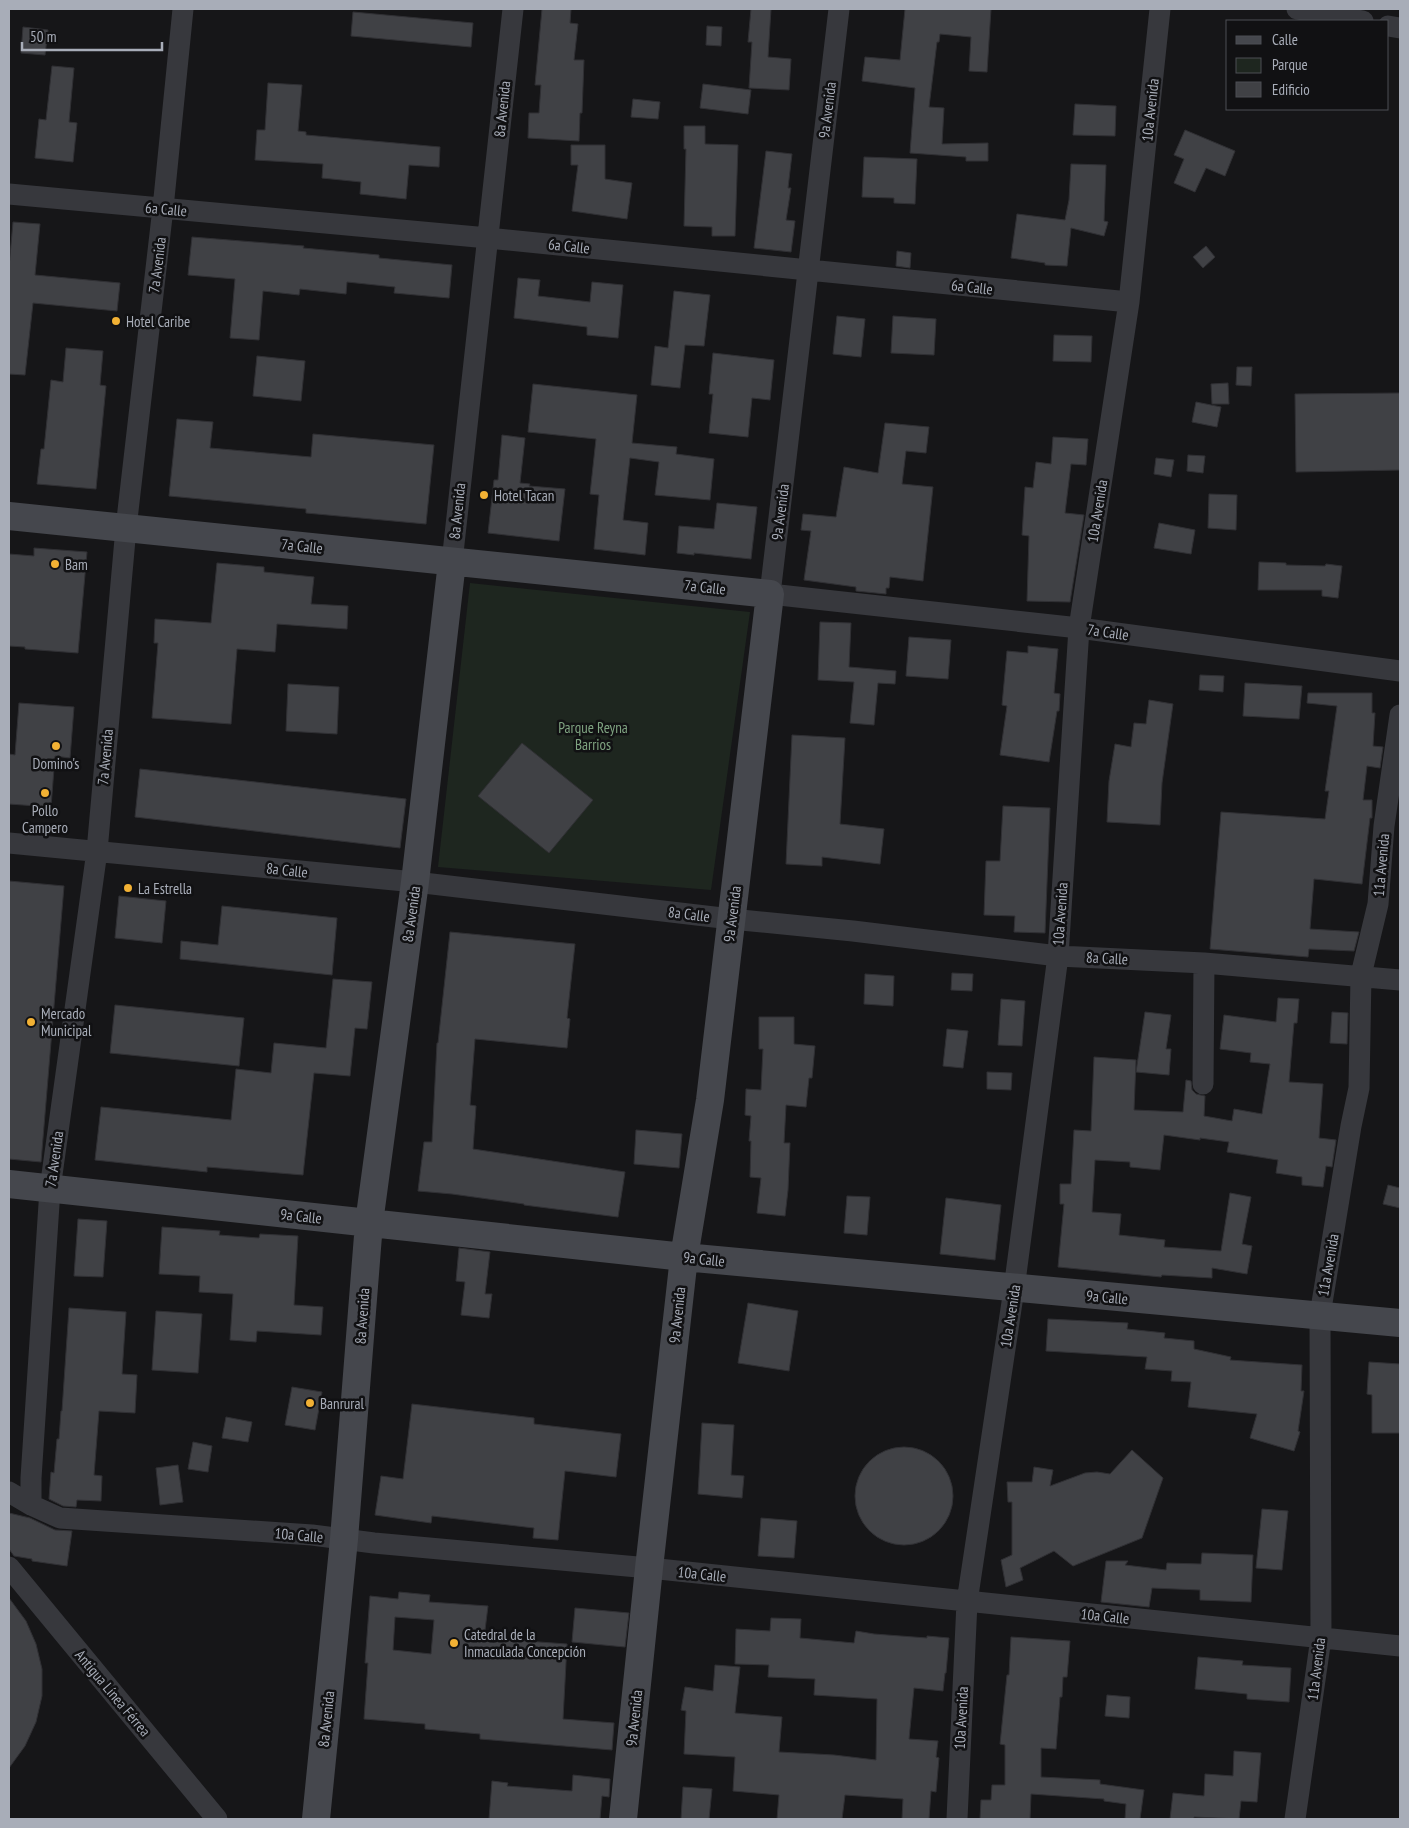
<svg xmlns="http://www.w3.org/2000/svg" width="1409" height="1828" viewBox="0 0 1409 1828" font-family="'PT Sans Narrow',sans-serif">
<rect width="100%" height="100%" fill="#161618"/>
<path fill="#1e261f" d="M470,583L750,612L711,890L438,867Z"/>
<path fill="#404145" stroke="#303034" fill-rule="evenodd" d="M542,9H571L570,23L578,24L574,60H584L582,113H580L579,141L528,138L529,113H539L541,85H535Z
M751,9H771L768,57L791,59L789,90L749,88L752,42H748Z
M905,9H991L987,72L969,71L971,37L940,34L939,42H937L929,107L944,108L942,144L988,143V161H966V157L910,153L915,88L862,81L865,57L900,60Z
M353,12L473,23L471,47L351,36Z
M707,26L722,27L721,46L706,45Z
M23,27L48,30L45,55L21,53Z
M52,66L74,68L69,122L77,123L73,162L35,158L39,119L46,120Z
M268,83L302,85L298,131L306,132V135L440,147L439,167L409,165L406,199L360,194L361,182L322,178L323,164L255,160L257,130H265Z
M703,84L751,90L748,114L700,108Z
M633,99L660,102L658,119L631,117Z
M1075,104L1116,106L1115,136L1073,135Z
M684,126H705V144L738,145L735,236H712V227L684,226L686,149H684Z
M1185,130L1235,151L1225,176L1206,168L1195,192L1174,183L1184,159L1174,155Z
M571,145H605V179L632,183L627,219L572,211L578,165H571Z
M766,151L792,154L788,188H791L786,220L795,221L791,252L754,248Z
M864,157L917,159L915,204L894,203V198L862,197Z
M1071,164L1106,165L1104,221L1108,222L1104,236L1071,228L1067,266L1045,265V263L1011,258L1017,214L1065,220L1069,200Z
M13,222L40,224L35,275L120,283L117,311L33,303L25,375L9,374V267Z
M192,237L304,246L303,248L379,255V258L452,265L449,298L394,293L395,287L347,282L346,294L300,289L299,295L263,291L259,340L230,338L235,279L188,275Z
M1206,246L1215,257L1203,268L1193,257Z
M897,251L911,253L910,268L896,266Z
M518,278L540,280L538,296L590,302L592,282L623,285L618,338L587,335V327L514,318Z
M674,291L710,295L704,346L685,345L680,388L651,385L655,346L668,348Z
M837,316L865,319L861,357L833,354Z
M893,316L936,319L934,355L891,353Z
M1054,335L1092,336L1091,362L1053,361Z
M66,348L103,351L100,385L106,386L96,489L37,484L41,449H44L51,380L63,382Z
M713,353L774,360L770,400L752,398L748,437L709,433L713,394H709Z
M257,356L305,361L301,401L253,396Z
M1237,367H1252L1251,386L1236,385Z
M1228,383L1229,404H1212L1211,384Z
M533,384L637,395L632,443L677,447L676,454L714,459L710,500L655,495L659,462L630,458L623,520L648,523L645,555L594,549L599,495L590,494L596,439L528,432Z
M1400,393V470L1296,472L1295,394Z
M1196,402L1221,407L1217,427L1192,422Z
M177,419L213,422L210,448L311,457L313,434L434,445L426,524L306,513V509L169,496Z
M885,423L929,427L926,453L906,451L902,484L933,487L923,581L890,577L889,588H886V594L856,591V587L804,580L811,531L801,530L803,514L836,517L844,467L878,473Z
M502,435L525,438L520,483L530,484L529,486L565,489L559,541L488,533L494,480H498Z
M1053,437L1088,439L1086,465L1071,464L1065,513L1084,515L1070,602L1027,601L1029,536L1022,535L1025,487L1033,488L1036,462L1051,464Z
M1188,455L1205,456L1203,473L1187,471Z
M1156,458L1174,460L1171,477L1154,474Z
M1209,494L1237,495L1236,530L1208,528Z
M717,503L757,507L751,559L694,553V555L677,553L679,526L714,529Z
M1159,523L1195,530L1191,554L1154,548Z
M34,548L87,552L78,653L25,649V647L9,646V554L34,556Z
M1259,562L1286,563V565L1325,566L1326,564L1342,566L1338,598L1322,596V590H1258Z
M217,563L264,567V572L314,577L311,604L348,606L347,629L277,624L275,652L237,649L231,724L152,718L158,643H154L155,619L211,623Z
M820,622L851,623L849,667L896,671L895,684L878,683L874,725L850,723L854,682L818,680Z
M909,637L951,640L948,679L906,676Z
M1028,646L1058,649L1054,693L1060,694L1059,711H1057L1049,762L1000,755L1007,706L1002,705L1007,651L1028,653Z
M1200,675L1224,676L1223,692L1199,690Z
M1245,683L1302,686L1299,719L1243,716Z
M288,684L339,687L337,734L286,731Z
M1308,693H1372V713H1375L1373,746L1383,747L1380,768L1367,766L1363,800H1372V818H1370L1362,884L1314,879L1310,929L1359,932L1354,951L1309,949L1308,957L1210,949L1221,812L1325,819L1329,791H1325L1337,706L1307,703Z
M1149,700L1173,704L1162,783L1160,825L1107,822L1109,781L1115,744L1131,747L1134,723L1146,724Z
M19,703L74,707L70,758L55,756L51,807L9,804V754L15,755Z
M792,735L845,738L840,824L884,829L880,864L822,857V866L786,864Z
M522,743L593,800L549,853L478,796Z
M140,769L406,799L400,848L135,817Z
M1003,806L1050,808L1045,933L1014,932L1015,916L984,915L986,861H1000Z
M9,881L64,886L41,1162L9,1159Z
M119,896L166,901L162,943L115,938Z
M222,906L337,918L332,975L180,959L181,941L218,945Z
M450,932L575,944L567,1018L570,1019L567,1048L475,1039L470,1105L476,1106L473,1149L625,1172L618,1217L524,1205V1204L452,1194L418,1191L424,1142H432L437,1043H438Z
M952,973L973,974L972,991L951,990Z
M865,974L894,976L893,1006L864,1004Z
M333,979L372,982L367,1029L355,1028L350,1076L314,1073L303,1175L207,1167V1172L95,1160L101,1107L231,1120L236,1069L271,1073L274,1043L326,1048Z
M1278,998L1299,999L1297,1023H1294L1289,1082L1323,1084L1319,1138L1336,1140L1332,1167L1326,1166L1323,1187L1302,1185V1177L1276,1173L1278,1160L1227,1152L1229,1142L1200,1138V1140L1164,1135L1160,1170L1130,1167V1162L1095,1160L1092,1212L1121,1214L1119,1235L1165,1240L1164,1247L1221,1251L1230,1193L1251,1197L1242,1244L1252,1246L1247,1274L1212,1268V1278L1162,1275L1161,1277L1058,1267L1064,1204H1060V1184H1071L1074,1130L1091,1131L1094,1057L1136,1060L1134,1110L1183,1112L1186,1080L1191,1081L1192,1090L1196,1094L1205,1096L1204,1116L1232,1121L1234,1109L1262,1114L1270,1064L1250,1062L1251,1053L1220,1049L1224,1015L1276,1022Z
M1001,999L1025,1001L1022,1046L998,1045Z
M115,1005L244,1018L239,1066L110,1053Z
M1145,1012L1171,1015L1166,1049H1171L1169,1075L1136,1072Z
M1332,1012L1348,1013L1347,1044L1330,1043Z
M759,1017H794V1044L815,1046L812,1078H809L806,1107L786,1105L784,1143H790L788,1190L785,1216L757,1213L761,1178L750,1177L751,1141H749L751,1116L745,1115L746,1089L761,1090L763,1049H759Z
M947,1029L968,1031L963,1068L943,1066Z
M987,1072L1012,1073L1011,1090L987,1089Z
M636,1130L682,1134L679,1168L634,1164Z
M1388,1185L1400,1188V1208L1383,1204Z
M847,1196L870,1197L867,1235L844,1233Z
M946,1198L1001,1205L995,1260L940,1254Z
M78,1219L107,1221L103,1277L74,1276Z
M162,1227L220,1231L219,1235L259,1238L260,1234L298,1236L294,1305L323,1307L321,1335L257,1331L256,1342L230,1340L233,1294L199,1292L200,1276L159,1274Z
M459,1248L490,1252L485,1294H492L489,1318L461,1315L465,1282L456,1281Z
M748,1303L798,1311L789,1371L738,1363Z
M69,1308L126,1312L122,1374L137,1375L135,1413L99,1411L94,1475L102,1476L101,1501L77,1500L76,1507L63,1506L49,1499L51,1472L54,1473L57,1439H59L61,1411H62Z
M156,1311L202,1314L198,1373L152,1370Z
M1048,1319L1128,1323L1127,1329L1165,1333L1164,1338L1194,1341V1349L1231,1357L1230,1360L1302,1365L1301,1391H1304L1298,1431L1300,1432L1294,1451L1250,1438L1257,1414L1188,1407L1191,1382L1171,1381L1172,1371L1145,1369L1147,1357L1046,1351Z
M1369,1362L1400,1364V1433H1372V1395L1367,1394Z
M292,1387L322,1392L315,1430L285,1425Z
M412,1404L534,1418V1424L621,1434L616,1477L565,1471L558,1540L533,1538L534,1528L432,1516L431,1523L375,1515L381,1476L403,1479Z
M226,1417L252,1422L248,1442L222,1438Z
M702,1423L734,1425L731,1475L744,1476L742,1498L698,1494Z
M193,1442L212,1446L208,1472L188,1469Z
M855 1496a49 49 0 1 1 98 0a49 49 0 1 1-98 0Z
M1132,1450L1163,1478L1142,1538L1073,1566L1054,1551L1020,1568L1023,1580L1006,1587L1001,1560L1012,1555V1502H1008L1007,1482H1032L1034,1467L1053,1470L1050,1486L1085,1473L1097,1472L1110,1474Z
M178,1465L183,1502L160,1505L156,1468Z
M1262,1509L1288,1511L1282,1570L1256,1568Z
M9,1513L30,1518L55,1530L72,1531L67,1566L32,1561V1559L14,1556L9,1549Z
M761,1518L797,1521L794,1558L758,1556Z
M1202,1553L1253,1555L1251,1602L1200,1600V1590L1152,1588L1149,1607L1101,1602L1106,1561H1128L1125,1565L1166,1570L1167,1563L1201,1564Z
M399,1592L430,1595L429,1602L488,1606L484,1638L567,1644L563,1719L614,1723L612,1750L480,1739V1734L425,1729V1724L364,1719L368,1663H365L370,1596L398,1599ZM395,1617L434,1620L431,1654L393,1650Z
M9,1598L26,1621L36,1644L42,1669V1696L36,1722L25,1746L9,1768Z
M575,1608L629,1613L625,1647L572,1642Z
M771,1618L801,1619L800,1638L854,1643L856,1631L874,1634L927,1638V1636L949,1638L946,1673H945L943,1691L914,1688L909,1739L938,1741L936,1757L939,1758L936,1792L931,1791L929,1819H902L903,1799L845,1795L842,1819H777L779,1795L733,1791L735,1757L684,1754L686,1711L681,1710L685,1687L713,1691L715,1665L740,1667L735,1713L782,1717L779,1752L834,1755L876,1760L877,1699L814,1695L815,1679L768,1677L769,1665L735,1664L736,1629L770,1631Z
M1011,1637L1070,1641L1067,1677H1063L1062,1697H1060L1056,1749L1041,1748V1777L1100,1780V1784L1144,1790L1140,1819H1125L1126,1804L1104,1801V1799L1031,1794L1030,1819H980L981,1800H991L992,1785H1005V1745L1000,1744L1007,1675H1009Z
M1198,1657L1243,1661L1242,1665L1291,1668L1289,1702L1247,1699V1694L1195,1689Z
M1107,1695L1130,1697L1129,1718L1105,1716Z
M1234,1751L1261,1753L1257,1802L1241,1801L1239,1819L1194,1817V1819H1170L1173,1793L1204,1796L1205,1774L1233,1776Z
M573,1775L610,1779L609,1797L602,1796L600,1819H489L492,1781L508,1783L507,1786L572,1791Z
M683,1787L712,1789L709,1819H681Z"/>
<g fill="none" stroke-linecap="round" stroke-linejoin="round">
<path stroke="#37383d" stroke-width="21" d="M839,9L770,594L1079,628L1400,671
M1297,9L1363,21
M1388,26L1400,28
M9,194L488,238L1129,302
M452,562L513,9
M9,843L415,882L731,919L853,931L1058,956L1204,963L1400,980
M1203,1084L1204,963
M9,1492L31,1505L60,1518L312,1535L374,1543L649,1568L1400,1646
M31,1505V1478L50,1189L97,851L126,528L163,208L183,9
M9,1567L217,1819
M957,1819L967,1602L1014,1289L1058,956L1079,628L1129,302L1160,9
M1295,1819L1321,1638L1320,1315L1351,1126L1359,1088L1361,975L1378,904L1384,826L1400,715"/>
<path stroke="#45474d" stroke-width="28" d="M9,516L770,594L710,1100L684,1257L649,1568L623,1819
M9,1184L684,1257L1400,1323
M316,1819L344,1539L369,1223L415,882L452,562"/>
</g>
<g fill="#f2b134" stroke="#111113" stroke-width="2">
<circle cx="116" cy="321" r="5"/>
<circle cx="484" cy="495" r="5"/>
<circle cx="55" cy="564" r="5"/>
<circle cx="56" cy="746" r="5"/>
<circle cx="45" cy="793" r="5"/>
<circle cx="128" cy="888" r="5"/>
<circle cx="31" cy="1022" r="5"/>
<circle cx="310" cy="1403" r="5"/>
<circle cx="454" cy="1643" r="5"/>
</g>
<g text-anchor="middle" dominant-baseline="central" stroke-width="5" stroke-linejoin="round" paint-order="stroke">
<g font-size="15" fill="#a8adb8" stroke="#111113">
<text transform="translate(502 109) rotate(-84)">8a Avenida</text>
<text transform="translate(827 110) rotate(-83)">9a Avenida</text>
<text transform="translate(1150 110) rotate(-84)">10a Avenida</text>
<text transform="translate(166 209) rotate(5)">6a Calle</text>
<text transform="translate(569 246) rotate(6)">6a Calle</text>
<text transform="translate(157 265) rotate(-83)">7a Avenida</text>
<text transform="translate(972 287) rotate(6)">6a Calle</text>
<text transform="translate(457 511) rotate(-84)">8a Avenida</text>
<text transform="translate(1097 511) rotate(-81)">10a Avenida</text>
<text transform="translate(780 512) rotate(-83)">9a Avenida</text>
<text transform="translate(302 546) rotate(6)">7a Calle</text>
<text transform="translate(705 587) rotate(6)">7a Calle</text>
<text transform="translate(1108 632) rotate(8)">7a Calle</text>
<text transform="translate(105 757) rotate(-85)">7a Avenida</text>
<text transform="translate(1381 865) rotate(-85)">11a Avenida</text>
<text transform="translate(287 870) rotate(6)">8a Calle</text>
<text transform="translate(411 914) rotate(-82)">8a Avenida</text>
<text transform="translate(689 914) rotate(7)">8a Calle</text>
<text transform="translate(732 914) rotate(-83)">9a Avenida</text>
<text transform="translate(1060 914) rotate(-86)">10a Avenida</text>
<text transform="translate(1107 958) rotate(3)">8a Calle</text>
<text transform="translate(54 1159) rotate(-82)">7a Avenida</text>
<text transform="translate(301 1216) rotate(6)">9a Calle</text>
<text transform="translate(704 1259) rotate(6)">9a Calle</text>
<text transform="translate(1328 1265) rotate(-80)">11a Avenida</text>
<text transform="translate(1107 1297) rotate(5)">9a Calle</text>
<text transform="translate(677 1315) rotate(-84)">9a Avenida</text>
<text transform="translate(362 1316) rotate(-86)">8a Avenida</text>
<text transform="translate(1010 1316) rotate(-81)">10a Avenida</text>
<text transform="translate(299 1535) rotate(5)">10a Calle</text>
<text transform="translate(702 1574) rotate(6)">10a Calle</text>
<text transform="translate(1105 1616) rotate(6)">10a Calle</text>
<text transform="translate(1316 1669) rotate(-83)">11a Avenida</text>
<text transform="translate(113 1693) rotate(50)">Antigua Línea Férrea</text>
<text transform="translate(634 1718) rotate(-84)">9a Avenida</text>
<text transform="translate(961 1718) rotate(-87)">10a Avenida</text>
<text transform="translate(326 1719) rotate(-84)">8a Avenida</text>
</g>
<g font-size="15" fill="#a8adb8" stroke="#111113" text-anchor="start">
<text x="126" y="321">Hotel Caribe</text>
<text x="494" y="495">Hotel Tacan</text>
<text x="65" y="564">Bam</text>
<text x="56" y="763" text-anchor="middle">Domino's</text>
<text x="45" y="810" text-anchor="middle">Pollo<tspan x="45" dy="17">Campero</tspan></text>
<text x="138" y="888">La Estrella</text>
<text x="41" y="1013">Mercado<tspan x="41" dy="17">Municipal</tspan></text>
<text x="320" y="1403">Banrural</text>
<text x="464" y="1634">Catedral de la<tspan x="464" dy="17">Inmaculada Concepción</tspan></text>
</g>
<g font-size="15" fill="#7fa381" stroke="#111113">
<text x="593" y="727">Parque Reyna<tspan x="593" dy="17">Barrios</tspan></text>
</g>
</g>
<rect width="1409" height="1828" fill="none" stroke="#a8adb8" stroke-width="20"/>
<rect x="1226" y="20" width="162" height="90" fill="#111113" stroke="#4d4f55"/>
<rect x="1236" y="36" width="25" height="8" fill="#45474d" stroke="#4d4f55"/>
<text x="1272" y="45" font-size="15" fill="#a8adb8">Calle</text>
<rect x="1236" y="58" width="25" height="15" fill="#1e261f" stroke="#4d4f55"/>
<text x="1272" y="70" font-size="15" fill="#a8adb8">Parque</text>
<rect x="1236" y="82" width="25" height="15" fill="#404145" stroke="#4d4f55"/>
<text x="1272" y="95" font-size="15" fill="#a8adb8">Edificio</text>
<path d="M22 42v8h140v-8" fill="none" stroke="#a8adb8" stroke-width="2.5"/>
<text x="30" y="42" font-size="15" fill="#a8adb8" stroke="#111113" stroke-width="4" paint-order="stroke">50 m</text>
</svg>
